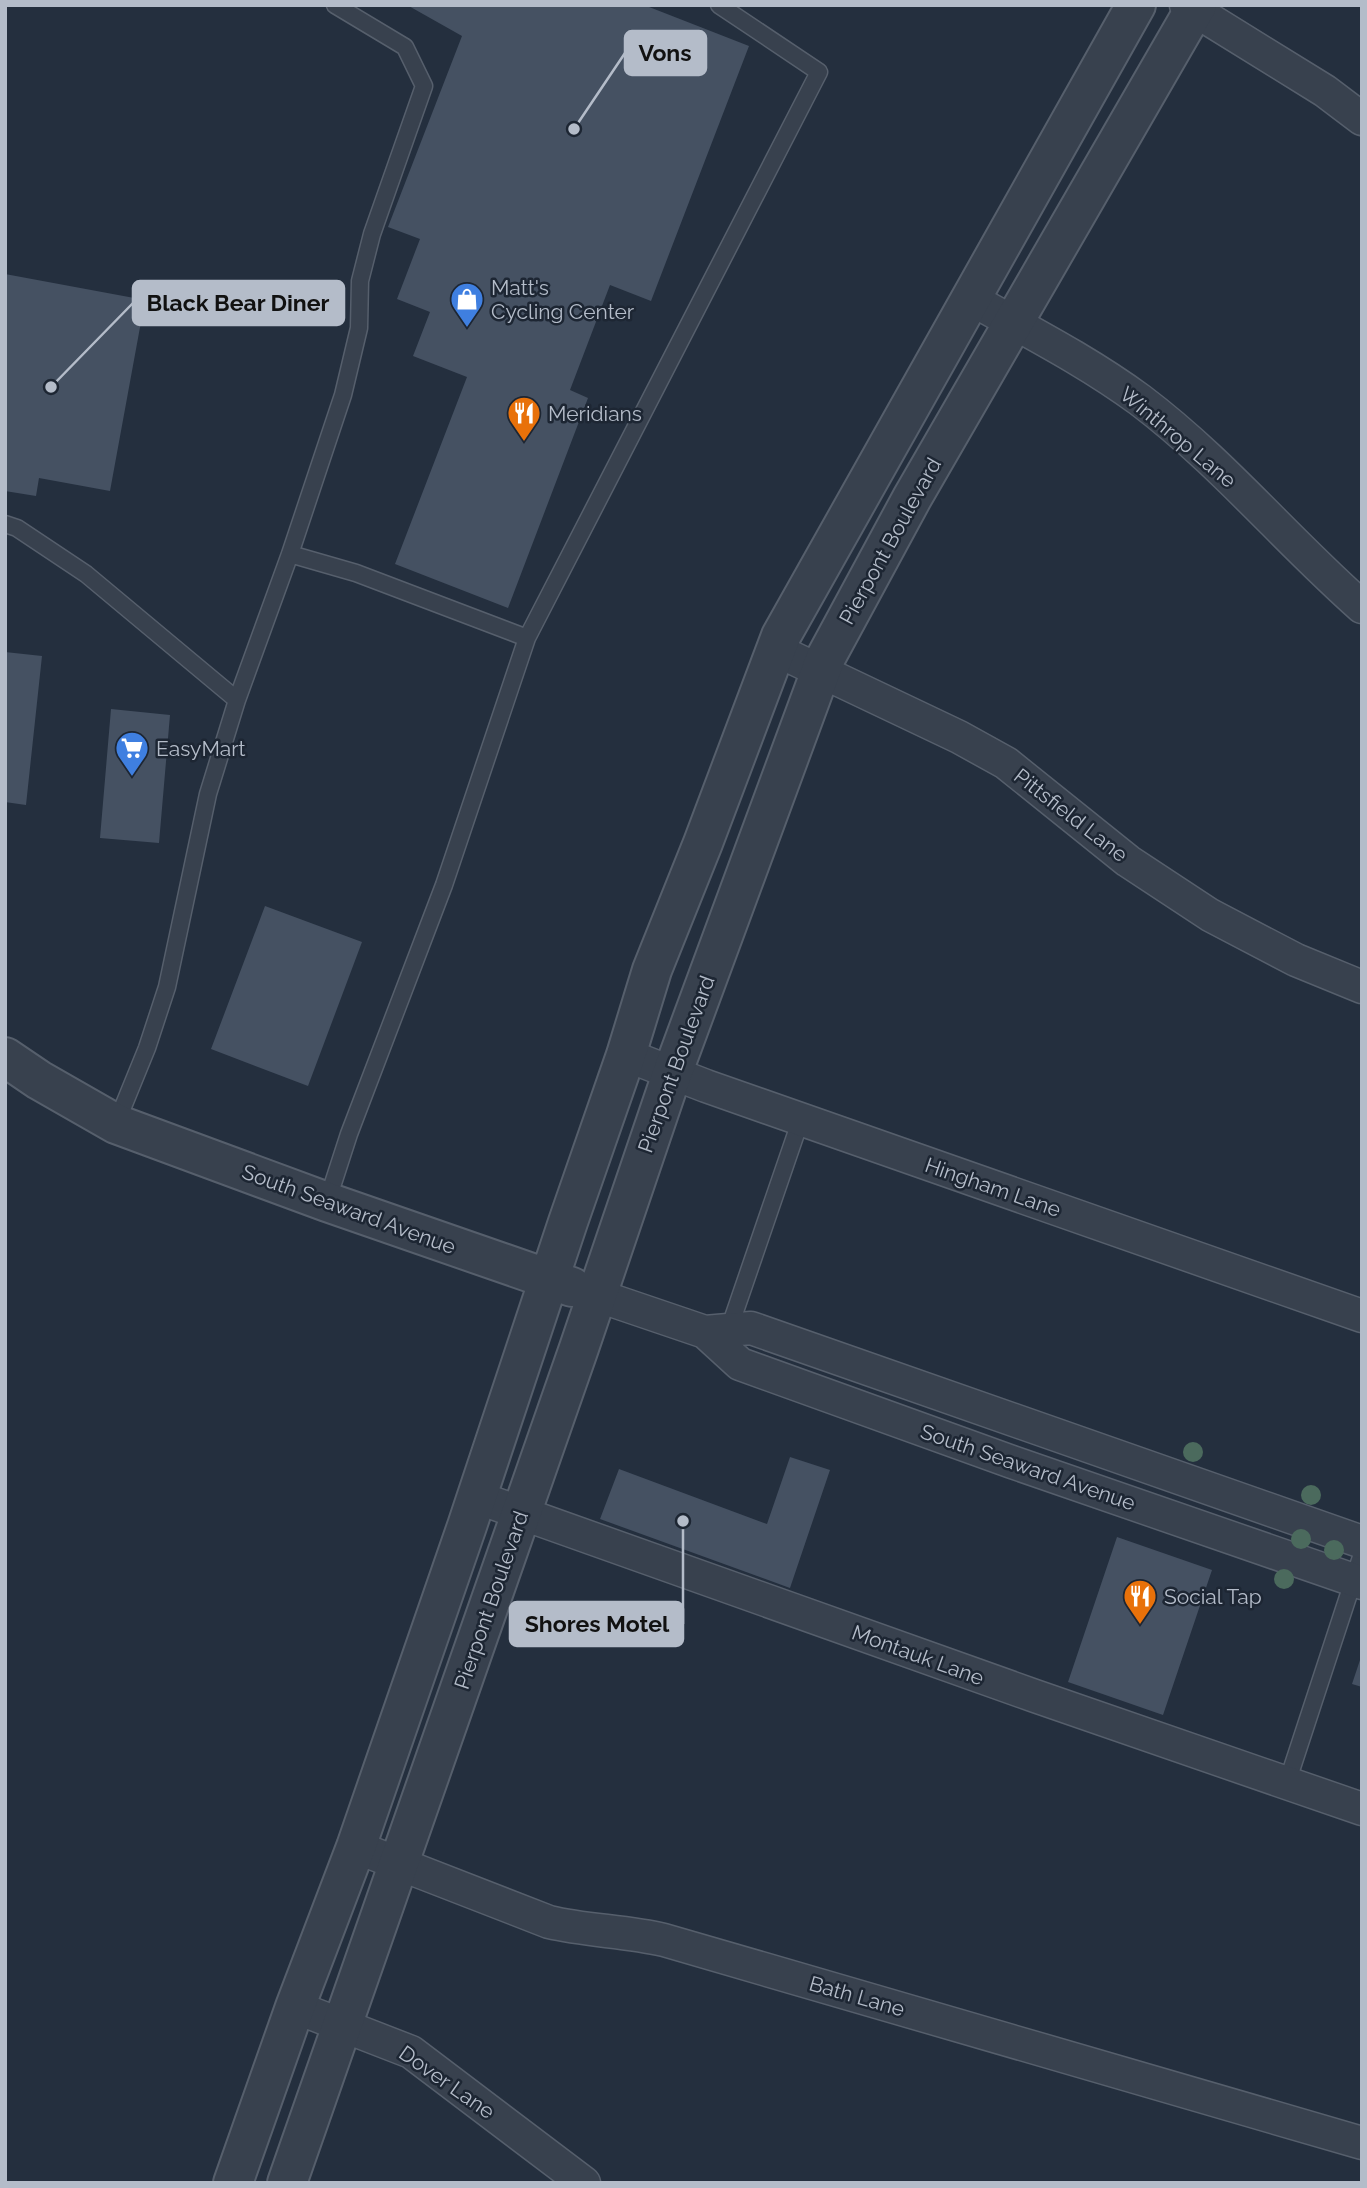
<svg xmlns="http://www.w3.org/2000/svg" width="1367" height="2188" viewBox="0 0 1367 2188" font-family="Raleway,sans-serif">
<rect width="100%" height="100%" fill="#242f3e"/>
<path fill="#455162" d="M407,5H644L749,46L651,301L610,285L570,390L588,398L508,608L395,564L467,377L413,356L430,312L397,299L420,239L388,227L462,36Z
M5,274L145,300L110,491L39,478L36,496L5,491Z
M5,652L42,656L26,805L5,802Z
M111,709L170,715L159,843L100,838Z
M265,906L362,942L308,1086L211,1049Z
M790,1457L830,1470L790,1588L600,1519L619,1469L767,1524Z
M1117,1537L1212,1570L1163,1715L1068,1682Z
M1361,1657H1362V1687L1352,1684Z"/>
<g fill="none" stroke-linecap="round" stroke-linejoin="round">
<defs>
<path id="service" d="M5,524L17,528L86,574L237,700
M290,554L356,573L527,638L444,885L349,1134L327,1202
M527,638L819,72L719,5
M116,1124L147,1048L167,987L208,794L237,700L290,554L343,395L359,328L360,281L372,234L424,86L405,47L335,5
M729,1329L801,1119
M1287,1783L1362,1554"/>
<path id="minor" d="M1186,5L1325,91L1362,119
M971,299C1028,331 1087,361 1140,400C1221,461 1286,540 1362,607
M776,650L959,737L1006,763L1128,861L1210,915L1296,960L1362,987
M626,1055L706,1086L1362,1316
M596,1295L705,1332L740,1364L1012,1462L1362,1583
M705,1332L751,1328L1362,1542
M476,1497L1035,1696L1362,1809
M356,1847L549,1922C587,1931 626,1931 664,1940L1362,2143
M295,2007L411,2052L584,2183"/>
<path id="tertiary" d="M5,1057L39,1080L116,1124L327,1202L572,1287
M233,2183L295,2007L356,1847L467,1526L568,1222L626,1055L652,970L703,843L781,636L1136,5
M287,2183L579,1348L672,1074L826,657L912,498L1197,5"/>
</defs>
<use href="#service" stroke="#565f6c" stroke-width="19"/>
<use href="#minor" stroke="#565f6c" stroke-width="35"/>
<use href="#tertiary" stroke="#565f6c" stroke-width="42"/>
<use href="#service" stroke="#38414e" stroke-width="16"/>
<use href="#minor" stroke="#38414e" stroke-width="32"/>
<use href="#tertiary" stroke="#38414e" stroke-width="38"/>
</g>
<g fill="#4b6a5d">
<circle cx="1193" cy="1452" r="10"/>
<circle cx="1311" cy="1495" r="10"/>
<circle cx="1301" cy="1539" r="10"/>
<circle cx="1334" cy="1550" r="10"/>
<circle cx="1284" cy="1579" r="10"/>
</g>
<defs>
<symbol id="shop-pin" viewBox="-11 -11 22 30"><path d="M0 17L-7.5 6A9.5 9.5 0 1 1 7.5 6Z" fill="#3f7fe0" stroke="#1d2633"/><path d="M-5-2.5h2.3a2.7 3.5 0 0 1 5.4 0H5L5.5 6h-11ZM-1.5-2.5h3a1.5 2.3 0 0 0-3 0Z" fill="#fff"/></symbol>
<symbol id="restaurant-pin" viewBox="-11 -11 22 30"><path d="M0 17L-7.5 6A9.5 9.5 0 1 1 7.5 6Z" fill="#e8710a" stroke="#1d2633"/><path d="M-5-6h1v4h1v-4h1v4h1v-4h1v5L-1.5 .5V6h-2V.5L-5-1ZM5-6V6H3V1.5H1.5Q1.5-4 5-6Z" fill="#fff"/></symbol>
<symbol id="supermarket-pin" viewBox="-11 -11 22 30"><path d="M0 17L-7.5 6A9.5 9.5 0 1 1 7.5 6Z" fill="#3f7fe0" stroke="#1d2633"/><path d="M-6-5.5h2.5l.6 2H6L4.5 2H-2.5L-4.4-4H-6ZM-1.5 3.2a1.3 1.3 0 1 0 .1 0ZM3 3.2a1.3 1.3 0 1 0 .1 0Z" fill="#fff"/></symbol>
</defs>
<g fill-rule="evenodd">
<use href="#shop-pin" x="448" y="280" width="38" height="52"/>
<use href="#restaurant-pin" x="505" y="394" width="38" height="52"/>
<use href="#supermarket-pin" x="113" y="729" width="38" height="52"/>
<use href="#restaurant-pin" x="1121" y="1577" width="38" height="52"/>
</g>
<g text-anchor="middle" dominant-baseline="central" stroke-width="5" stroke-linejoin="round" paint-order="stroke">
<g font-size="21" fill="#b4bcc9" stroke="#1d2633" text-anchor="start">
<text x="491" y="287">Matt's<tspan x="491" dy="24">Cycling Center</tspan></text>
<text x="548" y="413">Meridians</text>
<text x="156" y="748">EasyMart</text>
<text x="1164" y="1596">Social Tap</text>
</g>
<g font-size="21" fill="#b4bcc9" stroke="#1d2633">
<text transform="translate(1178 437) rotate(40)">Winthrop Lane</text>
<text transform="translate(890 541) rotate(-61)">Pierpont Boulevard</text>
<text transform="translate(1071 815) rotate(38)">Pittsfield Lane</text>
<text transform="translate(676 1064) rotate(-70)">Pierpont Boulevard</text>
<text transform="translate(993 1187) rotate(19)">Hingham Lane</text>
<text transform="translate(349 1209) rotate(20)">South Seaward Avenue</text>
<text transform="translate(1028 1467) rotate(19)">South Seaward Avenue</text>
<text transform="translate(491 1600) rotate(-71)">Pierpont Boulevard</text>
<text transform="translate(918 1655) rotate(20)">Montauk Lane</text>
<text transform="translate(857 1996) rotate(16)">Bath Lane</text>
<text transform="translate(447 2082) rotate(35)">Dover Lane</text>
</g>
</g>
<path fill="none" stroke="#b4bcc9" stroke-width="2.5" d="M574 129L625 53M51 387L133 303M683 1521L683 1624"/>
<g fill="#b4bcc9" stroke="#1d2633" stroke-width="2.5">
<circle cx="574" cy="129" r="7"/>
<circle cx="51" cy="387" r="7"/>
<circle cx="683" cy="1521" r="7"/>
</g>
<g fill="#b4bcc9" stroke="#b4bcc9" stroke-width="2.5">
<rect x="625" y="31" width="81" height="44" rx="7"/>
<rect x="133" y="281" width="211" height="44" rx="7"/>
<rect x="510" y="1602" width="173" height="44" rx="7"/>
</g>
<g font-size="23" text-anchor="middle" font-weight="bold" fill="#111">
<text x="665" y="61">Vons</text>
<text x="238" y="311">Black Bear Diner</text>
<text x="597" y="1632">Shores Motel</text>
</g>
<rect width="1367" height="2188" fill="none" stroke="#b4bcc9" stroke-width="14"/>
</svg>
